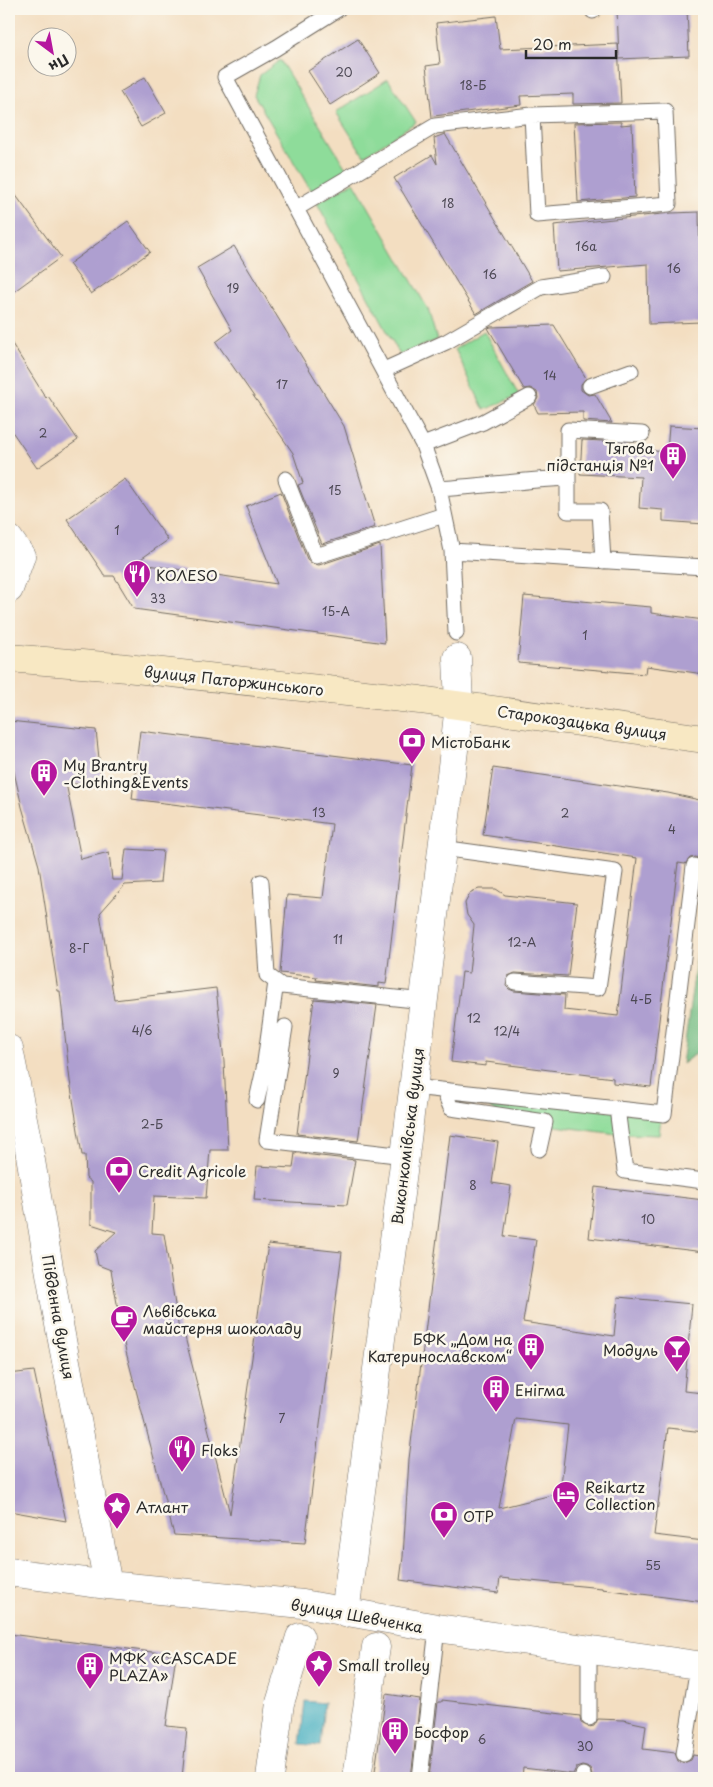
<svg xmlns="http://www.w3.org/2000/svg" width="713" height="1787" viewBox="0 0 713 1787" font-family="'Playpen Sans',sans-serif">
<rect width="100%" height="100%" fill="#fbf7ec"/>
<filter id="ink" filterUnits="userSpaceOnUse"><feTurbulence type="fractalNoise" baseFrequency=".02" numOctaves="2"/><feDisplacementMap in="SourceGraphic" scale="10" xChannelSelector="R" yChannelSelector="G"/><feConvolveMatrix kernelMatrix="1 2 1 2 8 2 1 2 1" color-interpolation-filters="sRGB"/></filter>
<filter id="wash" filterUnits="userSpaceOnUse"><feTurbulence type="fractalNoise" baseFrequency=".0096" numOctaves="4" result="noise"/><feDisplacementMap in="SourceGraphic" scale="20" xChannelSelector="R" yChannelSelector="G"/><feGaussianBlur stdDeviation="1.12" result="paint"/><feColorMatrix in="noise" values="0 0 0 0 0 0 0 0 0 0 0 0 0 0 0 0 0 1.4 0 .05"/><feComposite in="paint" operator="in"/></filter>
<g filter="url(#wash)">
<rect width="100%" height="100%" fill="#f3dec1"/>
<path fill="#8edc9a" stroke="#5c8462" d="M280,60L347,170L311,191L254,95L260,75Z
M388,79L416,122L364,156L336,112Z
M354,182L428,309L437,340L400,355L317,203Z
M484,331L519,395L484,410L455,349Z
M478,1096L614,1111L617,1134L548,1125L493,1111Z
M622,1112L661,1117L659,1135L625,1134Z"/>
<path fill="#72bc82" stroke="#4e7456" d="M701,925H704V1047L682,1064Z"/>
<path fill="#43aec1" stroke="#376c76" d="M305,1701L324,1703L320,1746L300,1744Z"/>
<g id="blocks">
<path fill="#ae9fd0" fill-rule="evenodd" d="M617,9H687L689,56L619,59Z
M496,16L500,49L618,44L621,103L573,104V94L520,96L521,105L434,116L432,117L426,66L440,64L436,23Z
M358,39L380,73L330,105L308,71Z
M145,77L166,113L141,127L120,92Z
M621,122V125L632,124L635,197L578,202L574,123Z
M445,134L532,281L476,314L394,178L432,155L437,164L434,138Z
M9,186L61,257L9,295Z
M699,212L701,322L649,324L648,264L557,271L554,225L672,213Z
M128,221L150,252L91,294L69,264Z
M234,246L344,426L375,527L322,544L298,485L303,483L293,453L216,342L232,330L197,268Z
M554,325L586,378L581,384V390L588,395L595,394L612,423L583,421V412L538,413L534,405L538,398L537,392L530,388L524,389L488,328L491,327Z
M9,339L46,398L48,396L78,440L37,468L9,427Z
M669,426L704,428V524L663,521V510L639,508L641,477L580,474L582,440L624,442L628,449L667,452Z
M125,479L168,540L135,563L277,584L246,506L281,492L307,559L310,563L319,565L380,545L385,643L134,609L114,576H105L67,519Z
M524,596L651,607V613L704,620V674L646,666L645,674L518,663Z
M9,721L96,730L102,787L66,783L81,859L109,852L112,880H122L126,849L163,851L160,883L125,885L100,913L114,1000L216,988L224,1061L228,1150H210L206,1198L154,1196L152,1233L164,1234L180,1337H185L230,1514L268,1244L342,1252L305,1543L174,1535L125,1348L111,1270L98,1265L95,1251L116,1232L91,1224V1182L86,1178L85,1155H82L70,1081L60,991H58L39,866L22,807L9,750Z
M140,731L412,765L386,984L379,983V987L316,980L317,977L280,973L287,895L323,898L332,824L132,799Z
M493,768L668,793L704,801V867L700,859L696,857L690,858L685,864L678,863L651,1087L613,1083V1078L486,1062V1066L451,1062L462,972L469,973L474,925L467,915L465,903L471,892L479,889H496L505,895L577,903L568,976L515,973L508,976L506,986L509,989L514,991L565,995L564,1010L618,1016L637,858L483,835Z
M314,999L377,1005L358,1141L297,1134Z
M450,1135L498,1142L492,1183L511,1186L504,1236L536,1240L523,1322L614,1336L618,1297L692,1304L684,1391L704,1393V1432L668,1428L654,1535L704,1541V1602L602,1589V1588L500,1578L498,1593L400,1580L403,1557L409,1459ZM516,1419L568,1425L560,1493L499,1508Z
M295,1153L355,1160L347,1205L254,1200L257,1166L293,1168Z
M595,1187L704,1200V1252L589,1238Z
M34,1371L66,1521L9,1511V1374Z
M9,1634L176,1655L166,1726L187,1728L182,1778H9Z
M386,1694L420,1699L411,1778H374Z
M442,1700L580,1716L581,1723L589,1727L594,1726L598,1719L623,1720L646,1725L643,1749L675,1753L678,1761L683,1763L691,1760L693,1755L704,1757V1778H607L592,1776L590,1768L582,1766L576,1768L573,1774L523,1768L522,1778H429L438,1702H442Z"/>
</g>
</g>
<g filter="url(#ink)">
<use href="#blocks" fill-opacity="0" stroke="#716a60" stroke-width="1"/>
<g fill="none" stroke-linecap="round" stroke-linejoin="round">
<defs>
<path id="lane" d="M338,9L276,48L225,77L423,445L439,489L452,551L456,633
M593,11L594,9
M297,208L435,126L532,115L665,111L669,204L537,215L532,115
M384,370L446,342L541,287L604,277
M590,386L631,371
M423,445L483,422L529,397
M568,478V430L642,434
M286,479L316,556L444,515
M439,489C482,486 525,480 568,478V511H600L603,561
M452,551L704,567
M442,848L615,872L598,988L515,982
M261,882L267,975L282,986L424,1001
M285,1027L267,1140L405,1156
M413,1087L664,1114L694,866
M444,1091L451,1108L545,1122L539,1149
M257,1100L264,1069L276,982
M617,1108L625,1171L704,1181
M589,1649V1718
M684,1754L698,1666
M420,1778L437,1628
M582,1778L583,1775"/>
<path id="street" d="M9,539L21,556L9,589
M9,1049L29,1149L55,1303L108,1585
M9,1572L108,1585L303,1604L437,1628L704,1666
M345,1613L405,1156L454,750L459,705L457,658
M270,1778L280,1703L300,1637
M357,1778L376,1647"/>
<path id="secondary" d="M9,658L117,667L420,700L704,739"/>
</defs>
<use href="#lane" stroke="#716a60" stroke-width="17"/>
<use href="#street" stroke="#716a60" stroke-width="29"/>
<use href="#secondary" stroke="#716a60" stroke-width="29"/>
<use href="#lane" stroke="#fff" stroke-width="15"/>
<use href="#street" stroke="#fff" stroke-width="28"/>
<use href="#secondary" stroke="#f8e8c3" stroke-width="28"/>
</g>
</g>
<defs>
<symbol id="building-pin" viewBox="-11 -11 22 30"><path d="M0 17L-7.5 6A9.5 9.5 0 1 1 7.5 6Z" fill="#b5179e" stroke="#fbf7ec"/><path d="M-4-6H4V6H1V3H-1V6H-4ZM-2.5-4.3h1.7v1.8h-1.7ZM.8-4.3h1.7v1.8H.8ZM-2.5-1h1.7V.8h-1.7ZM.8-1h1.7V.8H.8Z" fill="#fff"/></symbol>
<symbol id="restaurant-pin" viewBox="-11 -11 22 30"><path d="M0 17L-7.5 6A9.5 9.5 0 1 1 7.5 6Z" fill="#b5179e" stroke="#fbf7ec"/><path d="M-5-6h1v4h1v-4h1v4h1v-4h1v5L-1.5 .5V6h-2V.5L-5-1ZM5-6V6H3V1.5H1.5Q1.5-4 5-6Z" fill="#fff"/></symbol>
<symbol id="bank-pin" viewBox="-11 -11 22 30"><path d="M0 17L-7.5 6A9.5 9.5 0 1 1 7.5 6Z" fill="#b5179e" stroke="#fbf7ec"/><path d="M-6-4H6V4H-6ZM0-2.3a2.3 2.3 0 1 0 0 4.6a2.3 2.3 0 1 0 0-4.6Z" fill="#fff"/></symbol>
<symbol id="cafe-pin" viewBox="-11 -11 22 30"><path d="M0 17L-7.5 6A9.5 9.5 0 1 1 7.5 6Z" fill="#b5179e" stroke="#fbf7ec"/><path d="M-5.5-4.5H6V0H3Q3 3.5 0 3.5H-2.5Q-5.5 3.5-5.5 0ZM3-3.2v2h1.7v-2ZM-6 4.5H4V6H-6Z" fill="#fff"/></symbol>
<symbol id="bar-pin" viewBox="-11 -11 22 30"><path d="M0 17L-7.5 6A9.5 9.5 0 1 1 7.5 6Z" fill="#b5179e" stroke="#fbf7ec"/><path d="M-6-5H6L.8 .8V4.5H3.5V6h-7V4.5H-.8V.8Z" fill="#fff"/></symbol>
<symbol id="hotel-pin" viewBox="-11 -11 22 30"><path d="M0 17L-7.5 6A9.5 9.5 0 1 1 7.5 6Z" fill="#b5179e" stroke="#fbf7ec"/><path d="M-6-4.5h1.5V1H6V5H4.5V3h-9V5H-6ZM-4 0a1.8 1.8 0 1 1 3.6 0ZM.5 0V-2.5h3Q6-2.5 6 0Z" fill="#fff"/></symbol>
<symbol id="sight-pin" viewBox="-11 -11 22 30"><path d="M0 17L-7.5 6A9.5 9.5 0 1 1 7.5 6Z" fill="#b5179e" stroke="#fbf7ec"/><path d="M0-6L1.8-2.2L6-1.7L2.9 1.2L3.7 5.4L0 3.3L-3.7 5.4L-2.9 1.2L-6-1.7L-1.8-2.2Z" fill="#fff"/></symbol>
</defs>
<g fill-rule="evenodd">
<use href="#building-pin" x="657" y="440" width="32" height="43"/>
<use href="#restaurant-pin" x="121" y="558" width="32" height="43"/>
<use href="#bank-pin" x="396" y="725" width="32" height="43"/>
<use href="#building-pin" x="28" y="757" width="32" height="43"/>
<use href="#bank-pin" x="103" y="1154" width="32" height="43"/>
<use href="#cafe-pin" x="108" y="1303" width="32" height="43"/>
<use href="#building-pin" x="515" y="1331" width="32" height="43"/>
<use href="#bar-pin" x="661" y="1333" width="32" height="43"/>
<use href="#building-pin" x="480" y="1373" width="32" height="43"/>
<use href="#restaurant-pin" x="166" y="1433" width="32" height="43"/>
<use href="#hotel-pin" x="550" y="1479" width="32" height="43"/>
<use href="#sight-pin" x="101" y="1490" width="32" height="43"/>
<use href="#bank-pin" x="428" y="1499" width="32" height="43"/>
<use href="#sight-pin" x="303" y="1648" width="32" height="43"/>
<use href="#building-pin" x="74" y="1650" width="32" height="43"/>
<use href="#building-pin" x="379" y="1715" width="32" height="43"/>
</g>
<g text-anchor="middle" dominant-baseline="central" stroke-width="5" stroke-linejoin="round" paint-order="stroke">
<g font-size="12" fill="#4c4854">
<text x="344" y="72">20</text>
<text x="473" y="85">18-Б</text>
<text x="448" y="203">18</text>
<text x="586" y="246">16а</text>
<text x="674" y="268">16</text>
<text x="490" y="274">16</text>
<text x="233" y="288">19</text>
<text x="550" y="375">14</text>
<text x="282" y="384">17</text>
<text x="43" y="433">2</text>
<text x="335" y="490">15</text>
<text x="117" y="530">1</text>
<text x="158" y="598">33</text>
<text x="336" y="611">15-А</text>
<text x="585" y="635">1</text>
<text x="319" y="812">13</text>
<text x="565" y="813">2</text>
<text x="672" y="829">4</text>
<text x="338" y="939">11</text>
<text x="522" y="942">12-А</text>
<text x="79" y="948">8-Г</text>
<text x="641" y="999">4-Б</text>
<text x="474" y="1018">12</text>
<text x="142" y="1030">4/6</text>
<text x="507" y="1031">12/4</text>
<text x="336" y="1073">9</text>
<text x="152" y="1124">2-Б</text>
<text x="473" y="1185">8</text>
<text x="648" y="1219">10</text>
<text x="282" y="1418">7</text>
<text x="653" y="1565">55</text>
<text x="482" y="1739">6</text>
<text x="585" y="1746">30</text>
</g>
<g font-size="15" fill="#2b2b2b" stroke="#fbf7ec" text-anchor="start">
<text x="654" y="447" text-anchor="end">Тягова<tspan x="654" dy="17">підстанція №1</tspan></text>
<text x="156" y="574">КОЛЕSO</text>
<text x="431" y="741">МістоБанк</text>
<text x="63" y="764">My Brantry<tspan x="63" dy="17">-Clothing&amp;Events</tspan></text>
<text x="138" y="1170">Credit Agricole</text>
<text x="143" y="1310">Львівська<tspan x="143" dy="17">майстерня шоколаду</tspan></text>
<text x="512" y="1338" text-anchor="end">БФК „Дом на<tspan x="512" dy="17">Катеринославском“</tspan></text>
<text x="658" y="1349" text-anchor="end">Модуль</text>
<text x="515" y="1389">Енігма</text>
<text x="201" y="1449">Floks</text>
<text x="585" y="1486">Reikartz<tspan x="585" dy="17">Collection</tspan></text>
<text x="136" y="1506">Атлант</text>
<text x="463" y="1515">OTP</text>
<text x="109" y="1657">МФК «CASCADE<tspan x="109" dy="17">PLAZA»</tspan></text>
<text x="338" y="1664">Small trolley</text>
<text x="414" y="1731">Босфор</text>
</g>
<g font-size="15" fill="#2b2b2b" stroke="#fbf7ec">
<text transform="translate(234 680) rotate(6)">вулиця Паторжинського</text>
<text transform="translate(582 722) rotate(8)">Старокозацька вулиця</text>
<text transform="translate(407 1136) rotate(-83)">Виконкомівська вулиця</text>
<text transform="translate(59 1317) rotate(80)">Південна вулиця</text>
<text transform="translate(357 1615) rotate(10)">вулиця Шевченка</text>
</g>
</g>
<rect width="713" height="1787" fill="none" stroke="#fbf7ec" stroke-width="30"/>
<g transform="translate(52 52) rotate(148)"><circle r="24" fill="#fbf7ec" stroke="#a8a59f"/>
<path d="M0-4L9 19L0 12L-9 19Z" fill="#b5179e"/>
<text y="-8" font-size="14" font-weight="bold" text-anchor="middle" fill="#2b2b2b">Пн</text>
</g>
<path d="M526 50v8h90v-8" fill="none" stroke="#2b2b2b" stroke-width="2.5"/>
<text x="533" y="50" font-size="15" fill="#2b2b2b" stroke="#fbf7ec" stroke-width="4" paint-order="stroke">20 m</text>
</svg>
